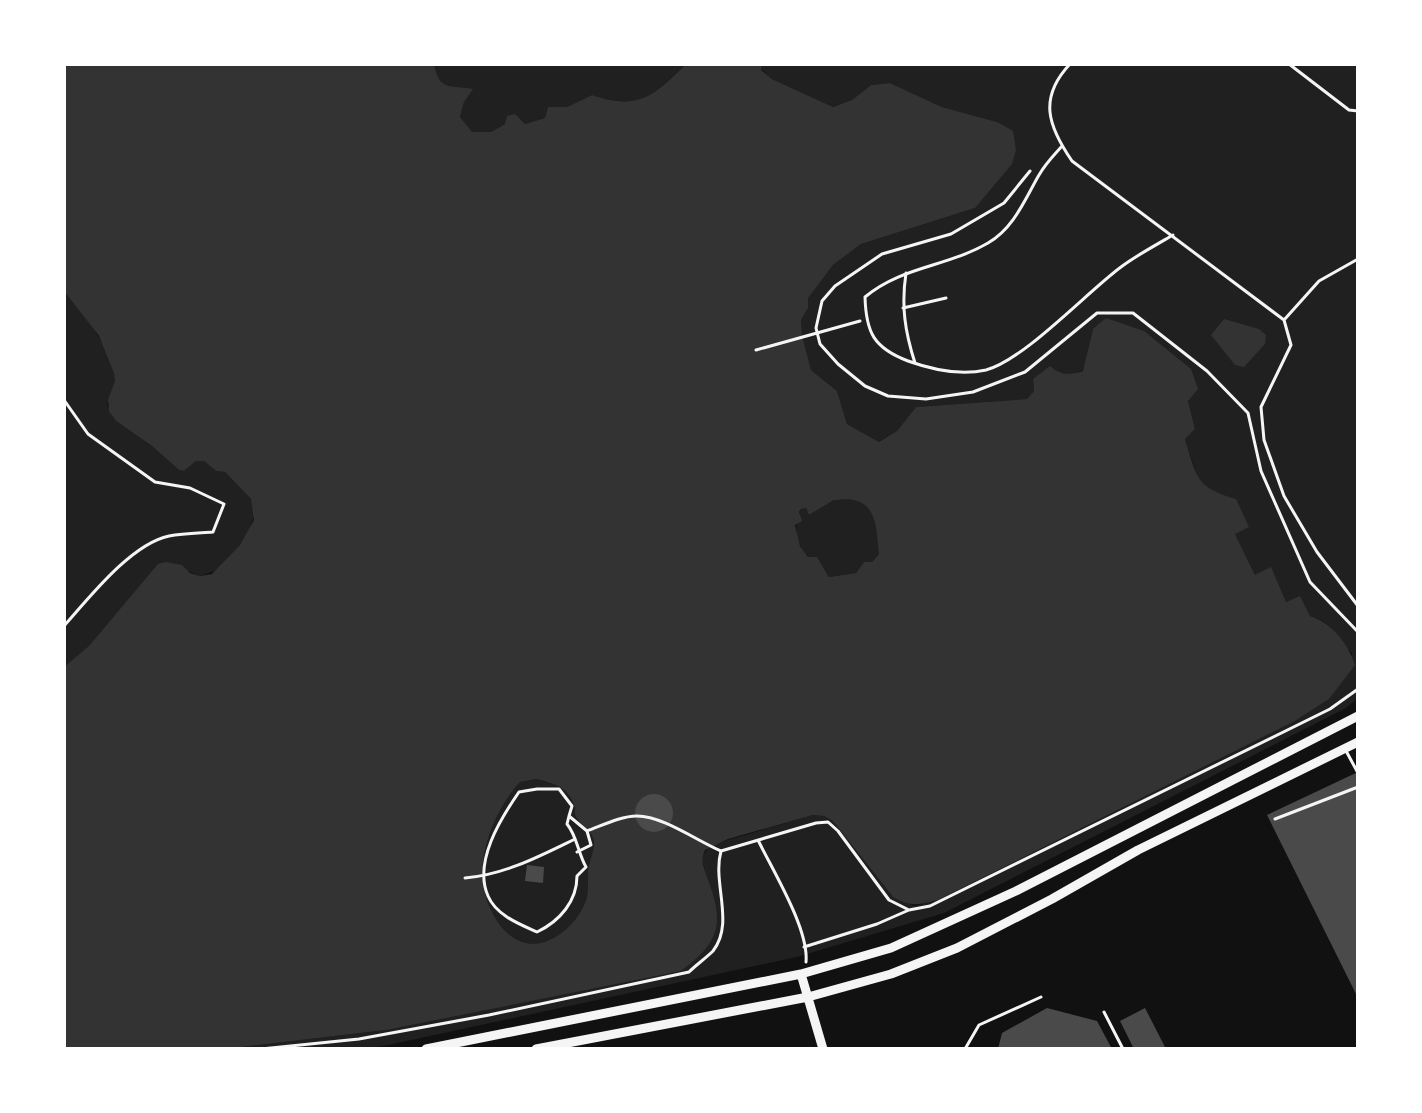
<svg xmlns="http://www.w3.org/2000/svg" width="1422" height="1113" viewBox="0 0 1422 1113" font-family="'Sofia Sans Condensed',sans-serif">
<rect width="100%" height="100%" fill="#111"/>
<path fill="#202020" d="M434,64H686C654,96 638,111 592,95L567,107H548L545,118L525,124H505L491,132H471L460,117L464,102L436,79Z
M762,64H1358V698L1346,708L944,913L797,957L388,1045L362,1049H225L386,1030L705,872L702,856L711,845L813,815L824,816L833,821L893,897L915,906L938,900L1295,721L1329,699L1352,654C1339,637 1331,622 1310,616L1300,597L1286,602L1255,575L1215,493L1198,479L1185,439L1195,429L1188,400L1093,329L1084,370L1069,375L1046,371L1033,379L1034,391L1027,399L916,407L897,431L879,442L847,424L837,391L811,370L802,335L801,320L808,308L807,298L833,265L861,244L975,208L997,122L942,107L890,83L871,85L852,100L833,107L772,79L761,69Z
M64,291C79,310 118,355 115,380C114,388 109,396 107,405L116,421L152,446L179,470L184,471L196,461H204L216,471L225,472L251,499L255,514L247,536L240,545L217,570L200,576L185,570L64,667Z
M834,500C840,500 848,499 853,500C879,505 877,534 879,554L872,562H864L856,573L829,577C822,561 818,566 808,556C794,543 794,523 801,509L806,508L809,515Z
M536,779C553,783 568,787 574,805C577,814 572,808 576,817C581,827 592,829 594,841C595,850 589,861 588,870C587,880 589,891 586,900C578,923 552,948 526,943C501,938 485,904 483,882C479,848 498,806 520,782Z"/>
<path fill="#333" fill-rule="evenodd" d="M64,64H434C439,91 449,85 473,89L464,102L460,117L472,132H491L505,124L507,116L515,114L525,124L545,118L548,107H567L592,95C638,111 654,96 686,64H762L761,70L772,79L833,107L852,100L871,85L890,83L942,107L997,122L1013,131L1016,150L1012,164L975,208L861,244L833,265L808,298V308L801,320L802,335L811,370L837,391L847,424L879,442L897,431L916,407L1027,399L1034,391L1033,379L1050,366C1062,376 1069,375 1083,371L1093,329L1106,318L1144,331L1191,369L1198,389L1188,401L1195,429L1185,439C1197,477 1195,487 1236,499L1249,527L1235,534L1255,575L1271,567L1286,602L1300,596L1310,616C1332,623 1348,643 1355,665L1329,699L1295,721L938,900C919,905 910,907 893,897L833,821L824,816L813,815L728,839L705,850C700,860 704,869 708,880C725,924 719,943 681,971L386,1030L225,1049H64V667L89,646L158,564L166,562L182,565L190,573L200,576L212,574L240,545L254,520L251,499L225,472L216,471L204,461H196L184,471L179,470L152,446L116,421L109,411L108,400L115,381L114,373L99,336L64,291ZM834,500C840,500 848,499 853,500C879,505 876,534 879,554L872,562H864L856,573L829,577L817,557H808L800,546L795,525L802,521L799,512L801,509L806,508L809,515ZM536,779C553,783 568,787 574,805C577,815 572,808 576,817C581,827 592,829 594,841C595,850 589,861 588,870C587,880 589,891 586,900C578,923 552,948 526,943C501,938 485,904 483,882C479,848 498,806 520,782Z
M1224,319L1259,329L1266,335L1265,344L1244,367L1235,365L1211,335Z"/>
<path fill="#4a4a4a" d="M1358,772V998L1267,815Z
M635 813a19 19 0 1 1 38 0a19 19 0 1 1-38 0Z
M527,865L544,867L543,883L525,881Z
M1047,1008L1097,1021L1112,1049H998L1002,1033Z
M1145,1008L1166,1049H1134L1120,1021Z"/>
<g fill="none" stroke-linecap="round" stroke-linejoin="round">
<path stroke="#f5f5f5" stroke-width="3" d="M1030,171L1004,203L951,234L882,254L835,286L822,301L816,328L820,344L838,364L865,386L888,396L926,399L973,392L1025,372L1097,313H1133L1207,371L1248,413L1261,471L1310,582L1358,632
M756,350L860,321
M64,400L88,434L155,482L190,488L224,504L213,532C199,533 183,533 169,536C131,544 89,598 64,626
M569,816L572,806L559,789H537L519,792C501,818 473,862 488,896C496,915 519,924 537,932C560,921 577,901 577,876L586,867C578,853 577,836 567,824L569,816L587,831L591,845L577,852
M587,831C603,825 621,816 637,816C663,816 697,841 721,851
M758,840C773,871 809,929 806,962
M465,878C504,875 540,856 575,839
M804,947L877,924L909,910
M261,1049L359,1039L489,1015L689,972C696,965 706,958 713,951C735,923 712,883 721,851L816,823L828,822L838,831L889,900L909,910L930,906L1330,709L1358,689"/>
<path stroke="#f5f5f5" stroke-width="3" d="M1070,64C1038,98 1048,126 1072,161L1284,320L1291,345L1261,407L1264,440L1284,496L1317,552L1358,606
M1289,64L1349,110L1358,111
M1062,146C1054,155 1045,164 1039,175C1025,199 1014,228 988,243C947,267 902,266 865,297C866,333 874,348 908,361C933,370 960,376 986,370C1024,360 1087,292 1121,267C1137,255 1156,245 1173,235
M906,273C901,306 905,332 915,363
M903,308L946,298
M1284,320L1319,281L1358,259
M1345,749L1358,773
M1275,819L1358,787
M1104,1012L1123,1049
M965,1049L979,1025L1041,997"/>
<path stroke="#f5f5f5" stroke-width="9" d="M801,974L823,1049
M426,1049L801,974L891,948L1016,891L1358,716
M536,1049L808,997L891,974L957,948L1052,899L1138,850L1358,742"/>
</g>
<rect width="1422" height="1113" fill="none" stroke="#ffffff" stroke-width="132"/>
</svg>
